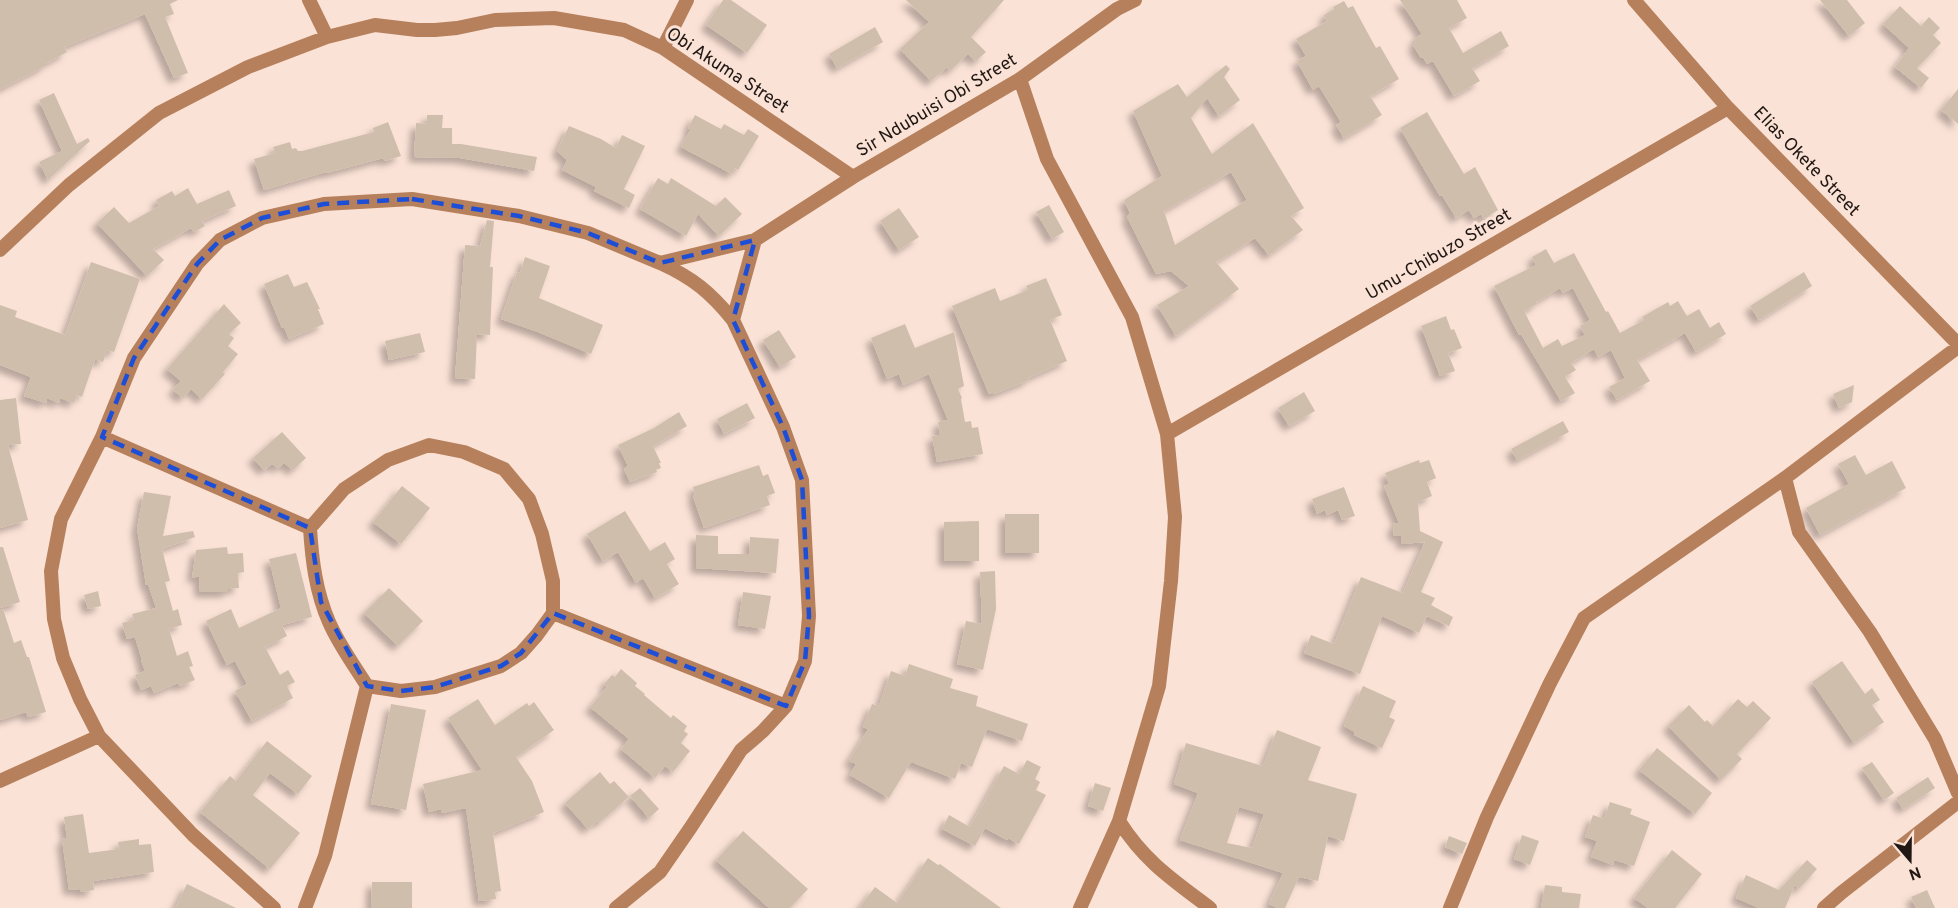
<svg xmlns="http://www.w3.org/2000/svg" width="1958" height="908" viewBox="0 0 1958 908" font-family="Overpass,sans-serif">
<defs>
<filter id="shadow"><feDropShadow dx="-5.5" dy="5.5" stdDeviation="3" flood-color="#0004"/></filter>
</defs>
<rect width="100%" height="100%" fill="#fbe2d6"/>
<path fill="#d0beac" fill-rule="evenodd" filter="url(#shadow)" d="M0,0H178L170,4L174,14L165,17L188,73L174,78L145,14L64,47L67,52L45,64V66L0,89Z
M723,0H731L767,25L747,53L706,25Z
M906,0H1004L971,37L986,52L976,61L968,54L950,71L947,67L931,81L900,49L929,22Z
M1400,0H1457L1467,18L1449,28L1463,53L1501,31L1509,46L1472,68L1480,81L1454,96L1433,61L1427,64L1423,57L1421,58L1413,45L1417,42L1414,39L1422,34Z
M1820,0H1847L1865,23L1849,36Z
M1344,1L1348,8L1353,6L1376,48L1380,46L1399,79L1370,96L1382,115L1344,138L1336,125L1341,122L1319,86L1313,90L1297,61L1306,56L1296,39L1327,21L1324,15L1334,9L1333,7Z
M1900,6L1921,26L1929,17L1940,28L1933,35L1941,43L1917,68L1929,78L1921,88L1895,67L1909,48L1883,24Z
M875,27L883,42L837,68L829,54Z
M1226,65L1230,69L1224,77L1240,100L1219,116L1207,98L1191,118L1212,154L1253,123L1304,208L1291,216L1303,230L1269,255L1255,238L1216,262L1239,289L1176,336L1157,305L1189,286L1171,271L1156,274L1127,217L1130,213L1124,200L1162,176L1133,111L1178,84L1187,97ZM1231,172L1247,200L1175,245L1164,211Z
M1958,89V124L1941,110Z
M54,93L77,144L88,138L90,141L48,180L39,162L62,151L39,100Z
M1427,112L1464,174L1475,167L1498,210L1484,219L1481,214L1474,218L1469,210L1456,218L1442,195L1440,196L1400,128Z
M427,115H443L442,128H452V144H461L537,157L534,171L460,158L414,157L416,123L427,124Z
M695,115L721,129L724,124L744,135L748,129L759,136L738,170L735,168L732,174L681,147L691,129L688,128Z
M388,122L401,156L385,161L383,158L327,173L326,172L264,190L254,159L275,153L273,147L290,142L292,149L296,148L298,151H302L374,132L373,128Z
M569,126L601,139L616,148L622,135L645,146L624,189L635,195L629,208L594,191L596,187L562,170L567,160L557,151Z
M658,178L668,184L671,178L716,206L725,197L742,214L719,236L698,214L686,236L640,209Z
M188,188L197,204L229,190L236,206L202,221L205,226L194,232L191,228L153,249L164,260L147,276L97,223L114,207L129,223L159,206L156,200L172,191L175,196Z
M1049,205L1064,232L1052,239L1036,212Z
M899,208L919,237L899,250L880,221Z
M487,220L494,221L490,267H493L490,335L477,334L475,379L455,378L465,245L480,246Z
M1546,249L1554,263L1574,253L1606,312L1608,311L1620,333L1644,320L1642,317L1668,302L1670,306L1678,301L1687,316L1699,309L1710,328L1719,322L1726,334L1696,352L1685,333L1637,360L1650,381L1617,400L1609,387L1625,378L1611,350L1598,357L1594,349L1571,363L1576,370L1565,377L1575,393L1561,401L1521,334L1519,335L1494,286L1536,265L1532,257ZM1560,288L1563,293L1573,288L1590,320L1580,326L1585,335L1562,346L1558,339L1543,348L1524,311L1537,304L1536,302Z
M525,257L550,266L539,298L603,325L591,354L538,332L501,319L517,272L520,273Z
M91,262L140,279L114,352L107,350L103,362L95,359L82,397L77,395L74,403L60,398L59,403L47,398L46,403L24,396L31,377L0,365V305L17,311L15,317L65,335Z
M1804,272L1812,286L1759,320L1750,306Z
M288,274L294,287L307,282L320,309H318L324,324L289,339L284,327L282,328L264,284Z
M1046,278L1062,315L1050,320L1067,361L1028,378L1029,380L994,394H989L952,306L995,288L1000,301L1028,290L1026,286Z
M224,304L241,323L229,334L234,338L228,346L238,354L223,372L225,374L202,399L191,389L183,398L173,390L181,381L167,369Z
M1446,316L1451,330L1454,329L1462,348L1448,353L1455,371L1440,376L1421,326Z
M905,324L915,348L954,332L964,386L958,389L962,398L961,399L965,422L971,421L972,428L978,427L983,454L937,462L932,436L940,435L938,422L948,420L929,374L903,385L899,374L887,379L871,338Z
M779,330L796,357L780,367L763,340Z
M420,333L425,352L389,360L385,341Z
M1854,385L1852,402L1839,408L1833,394Z
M1304,392L1315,411L1289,426L1278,408Z
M16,398L21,444L8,445L28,520L0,528V400Z
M747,403L755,418L724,434L717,419Z
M679,412L687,426L653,446L661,463H659L661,468L656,470L657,472L630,482L624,469L628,466L618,445L654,428Z
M1563,421L1569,432L1517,460L1511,449Z
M282,432L306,458L293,470L284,463L278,468L272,464L264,470L253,458Z
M1855,455L1866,475L1892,461L1906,488L1820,535L1806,508L1849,484L1838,464Z
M1419,460L1420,463L1429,460L1436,478L1427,482L1432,496L1418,502L1420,531L1443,542L1421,592L1435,598L1431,605L1453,617L1449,626L1427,616L1419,633L1382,616L1360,674L1304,653L1311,635L1334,644L1361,577L1403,593L1425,542L1402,544L1401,535L1394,536L1393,524L1399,523L1384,486L1389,484L1385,473Z
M759,465L763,476L768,474L775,493L767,496L770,505L704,528L693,496L695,495L693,487Z
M402,486L430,508L401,544L373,522Z
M1344,487L1355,516L1342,520L1338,510L1327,515L1325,510L1317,514L1312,499Z
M144,492L171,496L163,536L193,531L195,537L162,549L170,581L165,582L173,611L178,609L182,625L169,629L177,656L188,651L193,666L189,667L195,680L180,686L178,683L154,693L151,686L141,690L135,675L145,671L141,660H142L135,637L127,639L122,623L134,620L132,614L156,608L148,584L146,585L137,528Z
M625,511L650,551L665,542L675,559L667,564L679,584L655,598L643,578L636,583L618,552L603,561L587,534Z
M1005,514H1039V553H1005Z
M979,521V561H944V522Z
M696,535L718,536V554H749L750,537L779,539L776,573L696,568Z
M0,547H3L20,602L0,608Z
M227,547L228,554L243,553L244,572L238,573L239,588L228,589V592H200L199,576L192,578L196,550Z
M296,553L312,617L282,625L287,636L265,647L280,675L288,670L295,682L287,686L293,698L252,721L235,691L247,684L235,661L227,665L206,621L231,609L239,628L281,608L269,559Z
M995,571L996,609L983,670L957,664L966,621L982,624L980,572Z
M389,588L423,621L398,646L364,613Z
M98,591L101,606L88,609L84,595Z
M743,592L771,596L765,629L738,625Z
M0,609H3L14,643L21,640L27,657H29L46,712L28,717L26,712L0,720Z
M1842,661L1865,694L1872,688L1880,700L1872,705L1884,722L1854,743L1812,682Z
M909,664L953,679L950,688L978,696L976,706L1028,724L1022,741L987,729L972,767L961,763L955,779L911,762L889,798L850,775L856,764L849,761L868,729L863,727L872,704L879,706L891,671L905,676Z
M621,669L637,683L635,686L645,694L644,695L671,718L673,715L687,726L684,731L688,734L681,743L690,751L673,772L665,766L655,778L621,749L629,739L590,707L607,687L604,684L612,675L615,677Z
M1363,686L1396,701L1389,717L1395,720L1382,748L1354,735L1355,732L1344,726Z
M478,699L495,725L527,703L529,706L534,702L554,730L516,757L532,781L544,812L493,833L501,891L495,892L496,899L479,901L466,808L442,813L441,809L429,812L423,784L482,770L448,718Z
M1738,699L1747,707L1753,701L1771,718L1737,754L1742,759L1721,780L1668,726L1689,705L1705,722L1707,720L1713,726Z
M391,704L426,710L406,810L371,804Z
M1277,730L1321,747L1308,780L1357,794L1344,841L1328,836L1318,881L1299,877L1285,908H1277L1269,904L1283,873L1180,840L1198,793L1174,784L1186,743L1263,766ZM1239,807L1264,814L1252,848L1227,843Z
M267,741L312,776L298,794L270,773L253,795L300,833L270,869L200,812L230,776L236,781Z
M1657,748L1712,793L1695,814L1639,770Z
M1027,760L1041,767L1035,779L1040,782L1036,790L1046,795L1019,844L1008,838L1007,840L985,828L975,846L942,829L949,815L970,827L1004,766L1019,774Z
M1872,762L1894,793L1884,800L1862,768Z
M600,772L610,784L614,781L629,797L599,823L597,821L588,829L565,803Z
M1928,777L1935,788L1903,809L1896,798Z
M1095,783L1111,788L1103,811L1088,806Z
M640,788L659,809L649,818L630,796Z
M1610,802L1632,809L1630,814L1650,822L1634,866L1614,860L1613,865L1591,857L1597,841L1585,837L1593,815L1604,819Z
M83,814L89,853L119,849L118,842L139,839V845L151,844L154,872L93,881L94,890L80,892V889L69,890L62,839L67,838L64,817Z
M743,831L808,889L790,908H769L716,860Z
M1522,835L1539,841L1530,865L1514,859Z
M1449,836L1467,843L1462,854L1445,847Z
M1672,850L1702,874L1675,908H1648L1634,898Z
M928,858L938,865L940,864L1001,908H859L875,887L897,903Z
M1807,860L1817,869L1799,889L1795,885L1785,908H1759L1736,898L1746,875L1779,890Z
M372,882H412V908H371Z
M187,884L236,908H175Z
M1545,885L1562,887V892L1581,894L1579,908H1541Z
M1927,890L1935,908H1916L1911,897Z"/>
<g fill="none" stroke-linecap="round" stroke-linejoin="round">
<path stroke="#b6805c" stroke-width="14" d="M309,0L327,37
M1634,0L1728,108L1958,344
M663,48L687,0
M1020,79L1047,159L1132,317L1167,434L1175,517L1171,581L1159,686L1119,821L1080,908
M0,250L69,185L159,113L248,67L327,37L375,25L417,30H435L457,28L495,20L554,18L624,30L663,48L853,177
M660,263C693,278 710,292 733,320
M1167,434L1728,108
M102,437L310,528C312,561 316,592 329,622C339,645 354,665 367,686L325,856L305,908
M1785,478L1799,532L1870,632L1935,739L1958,793
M310,528L344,489L388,460L429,445L464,452L504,469L529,499L542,534L553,581V613L537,635L521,653L501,666L435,687L401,691L367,686
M553,613L786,706
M0,781L99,736
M1119,821C1145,862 1173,880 1210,908
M274,908L193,835L99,736L80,699L63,658L54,619L51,571L61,519L102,437L134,358L197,264L220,240L262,218L324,204L412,199L519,216L588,233L660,263L755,240L853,177L1020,79L1117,9L1135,0
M616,908L660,872L691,827L741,750L763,731L786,706L805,661L809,616L802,480L783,427L733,320L755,240
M1450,908L1487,817L1550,683L1584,618L1785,478L1958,347
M1824,908L1841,893L1958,802"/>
</g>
<path fill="none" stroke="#1d4ed8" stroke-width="4.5" stroke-dasharray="12 8" stroke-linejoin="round" d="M412,199L519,216L588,233L660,263L755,240L733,320L783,427L802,480L809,616L805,661L786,706L553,613L521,653L501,666L435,687L401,691L367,686L321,602L310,528L102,437L134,358L197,264L220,240L262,218L324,204Z"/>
<g text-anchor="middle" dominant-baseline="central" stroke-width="6" stroke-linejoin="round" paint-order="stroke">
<g font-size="18" fill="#211814" stroke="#fbe2d6">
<text transform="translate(727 71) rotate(33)">Obi Akuma Street</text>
<text transform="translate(937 106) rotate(-31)">Sir Ndubuisi Obi Street</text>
<text transform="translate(1806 162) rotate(46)">Elias Okete Street</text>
<text transform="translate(1439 255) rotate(-30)">Umu-Chibuzo Street</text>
</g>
</g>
<g transform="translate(1910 860) rotate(160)" stroke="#fbe2d6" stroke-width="4.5" paint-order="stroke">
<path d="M0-4.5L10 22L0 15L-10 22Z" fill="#211814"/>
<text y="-9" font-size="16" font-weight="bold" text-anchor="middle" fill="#211814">N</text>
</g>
</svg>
